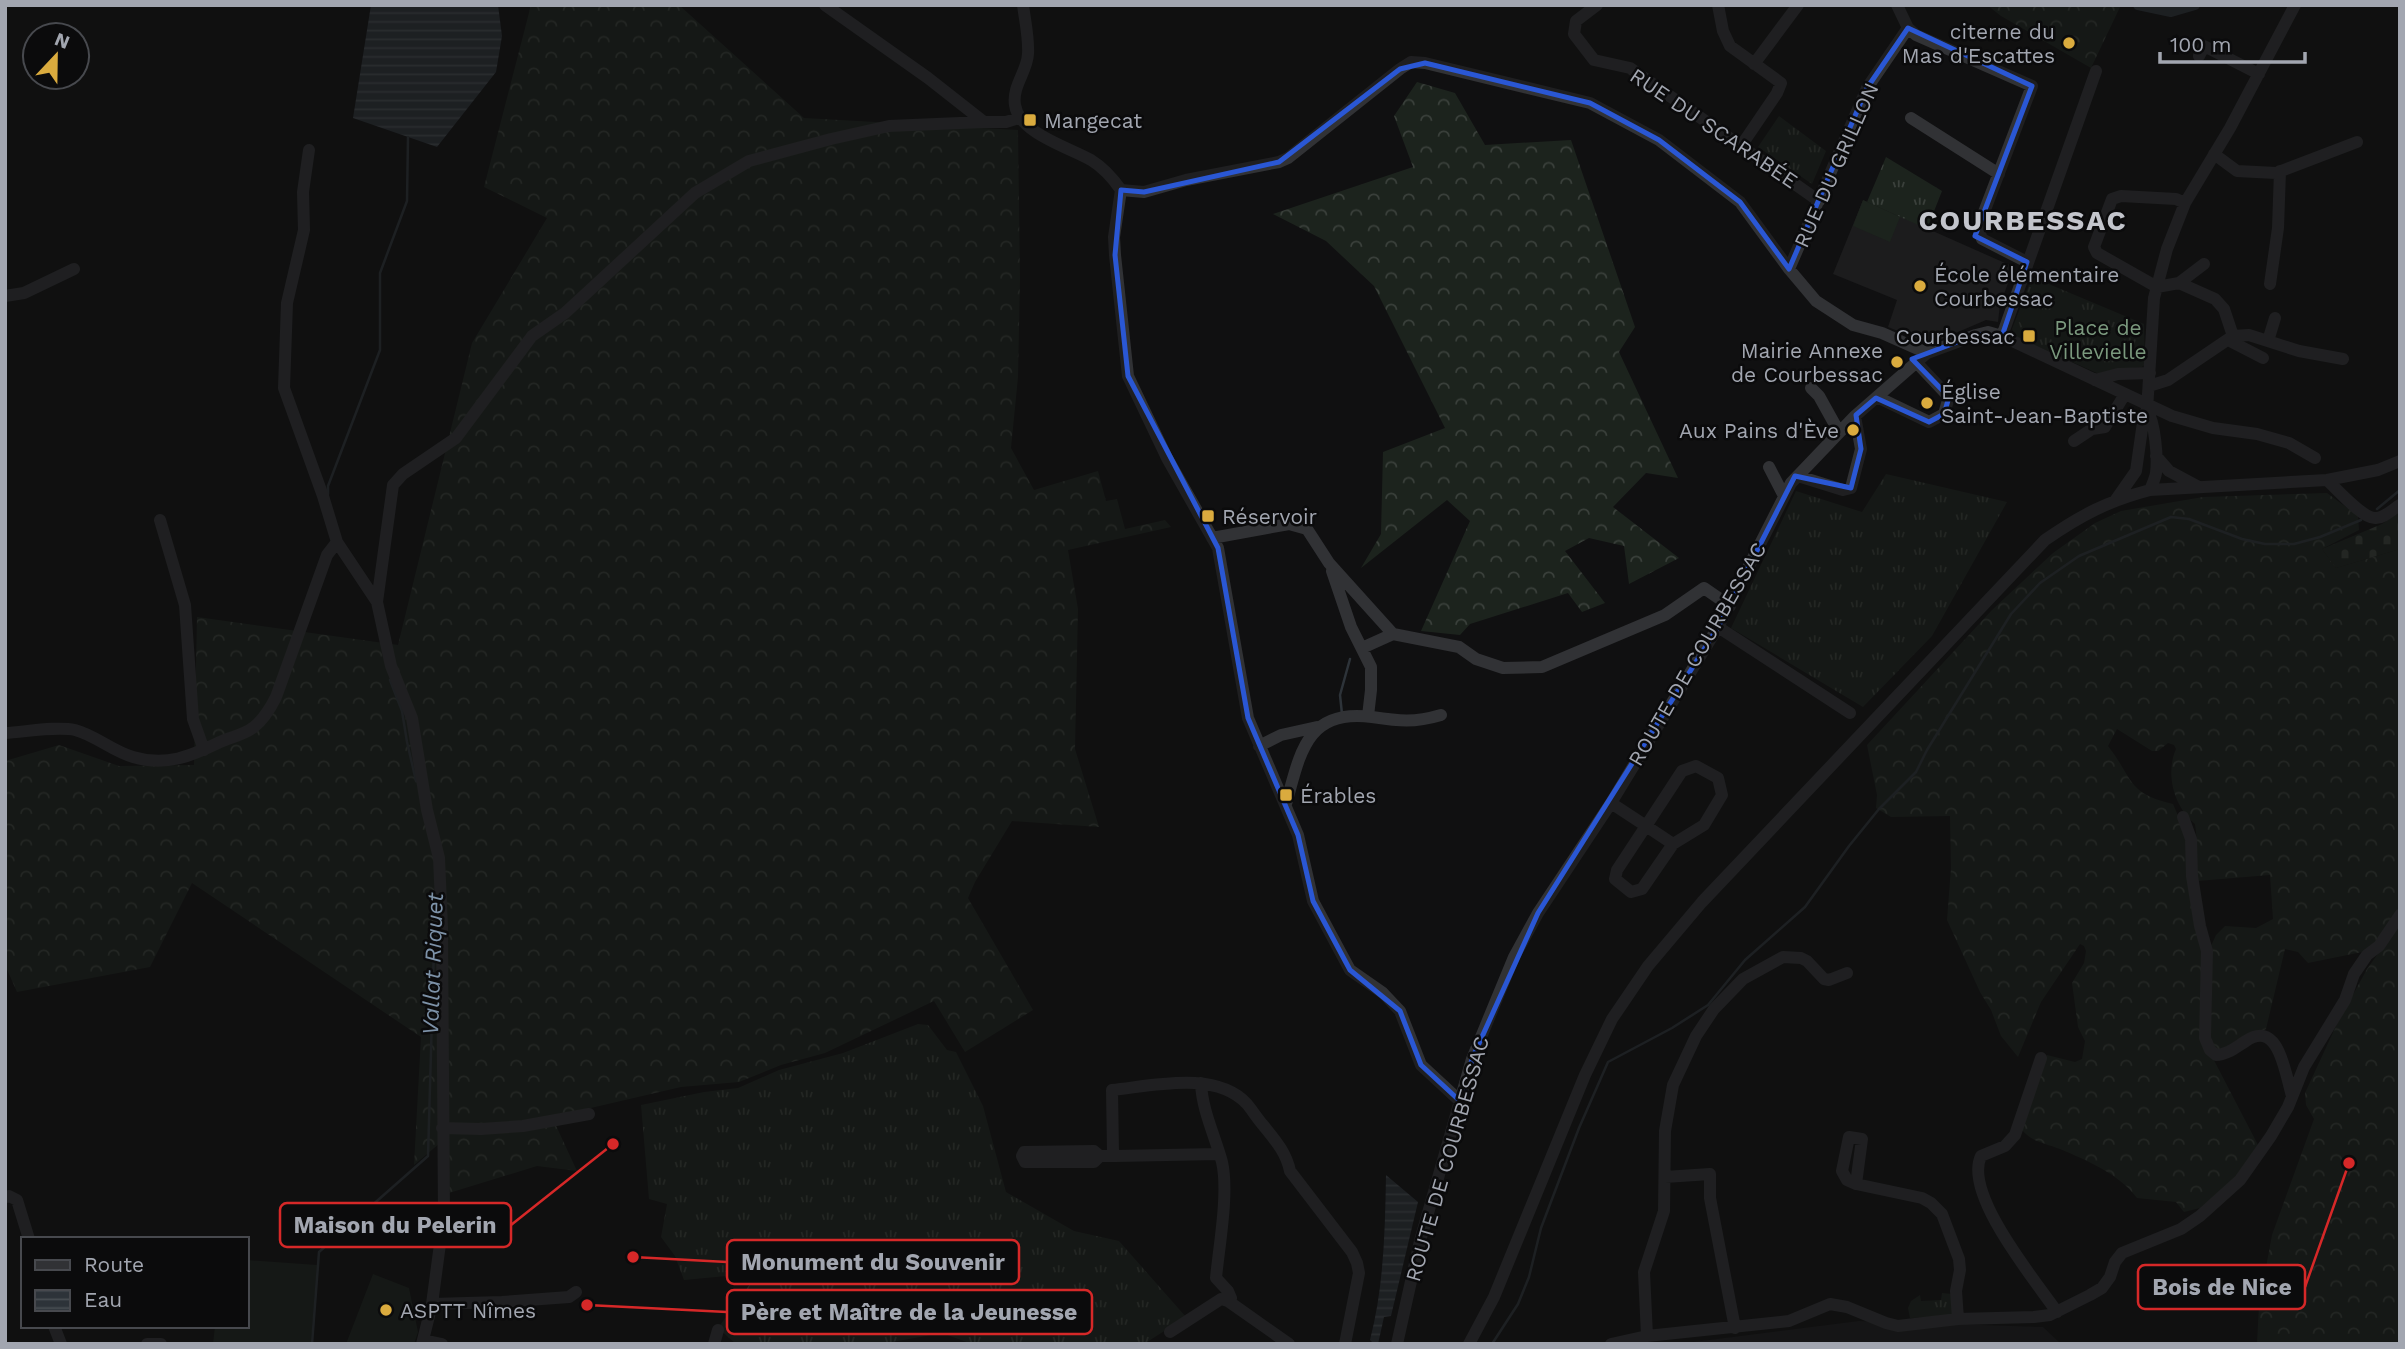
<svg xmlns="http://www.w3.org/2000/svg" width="2405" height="1349" viewBox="0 0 2405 1349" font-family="'Work Sans',sans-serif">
<defs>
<pattern id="grass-tufts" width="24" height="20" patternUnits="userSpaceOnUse" patternTransform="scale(1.75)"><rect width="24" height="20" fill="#1c231d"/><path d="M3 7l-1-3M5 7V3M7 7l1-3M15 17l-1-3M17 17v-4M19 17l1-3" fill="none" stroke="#3a403b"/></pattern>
<pattern id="forest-crowns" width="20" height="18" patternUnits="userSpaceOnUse" patternTransform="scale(1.75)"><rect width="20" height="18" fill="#1c231d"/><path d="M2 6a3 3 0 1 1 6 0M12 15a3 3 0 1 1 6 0" fill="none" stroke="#3a403b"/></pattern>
<pattern id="cemetery-stones" width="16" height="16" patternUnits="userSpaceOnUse" patternTransform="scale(1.75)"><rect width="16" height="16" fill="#1c231d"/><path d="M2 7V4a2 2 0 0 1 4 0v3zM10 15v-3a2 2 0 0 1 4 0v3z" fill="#3a403b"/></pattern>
<pattern id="water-rules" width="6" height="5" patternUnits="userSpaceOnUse" patternTransform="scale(1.75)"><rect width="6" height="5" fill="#2d3339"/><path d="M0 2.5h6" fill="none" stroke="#484e53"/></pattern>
</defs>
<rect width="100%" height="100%" fill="#101011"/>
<path fill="#1c1c1d" d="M1863,200L2014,267L2000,305L1998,322L1986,320L1930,344L1888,327L1897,300L1833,274Z
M1859,1321L2043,1327L2061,1344H1678Z"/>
<path fill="url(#grass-tufts)" d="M1779,116L1826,151L1812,184L1758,147Z
M1886,157L1942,191L1927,229L1867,202Z
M2032,277L2144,324L2145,364L2142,367L2119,369L2099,374L2015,336L2012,329Z
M1886,474L2007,502L1932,636L1863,707L1731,628L1796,491L1862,512Z
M918,1024L928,1025L947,1050L956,1052L983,1106L1006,1192L1074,1231L1119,1241L1186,1317L1144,1344H972L942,1333L881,1344H736L718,1328L758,1273L684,1280L675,1256L661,1237L667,1204L649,1199L641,1105L704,1092L738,1088L779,1070L843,1053Z
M1942,1293L1952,1294L1953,1316L1910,1318L1908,1308L1911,1301L1920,1295L1921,1301L1941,1300Z"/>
<path fill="url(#forest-crowns)" d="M531,5H679L804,118L1018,130L1020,279L1018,377L1011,448L1034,490L1098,471L1106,501L1117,499L1125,529L1165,520L1171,527L1068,550L1078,609L1075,749L1099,827L1012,821L975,882L968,898L1033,1010L965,1052L934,1001L825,1053L781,1065L739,1082L681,1087L552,1117L577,1171L537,1166L449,1193L446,1138L414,1165L421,1037L192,883L150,967L17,992L5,965V761L59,745L119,766L194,765L197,617L398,645L472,343L547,218L484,187Z
M1987,5H2121L2091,68L2001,16Z
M1417,82L1455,93L1485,145L1571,140L1635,327L1619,352L1678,478L1646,473L1613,507L1679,558L1629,584L1624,546L1589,538L1565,551L1605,603L1582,612L1568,593L1470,624L1460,635L1421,631L1470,521L1447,500L1361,568L1381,534L1383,452L1445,428L1374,286L1326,241L1273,214L1413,167L1394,116Z
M2327,493L2358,516L2359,530L2322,549L2336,568L2400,549V906L2382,937L2367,951L2308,963L2298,952L2285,949L2266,1029L2225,1051L2214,1048L2211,1037V946L2216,935L2225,926L2256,928L2273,919L2270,875L2197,881C2197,862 2198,842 2195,824C2174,807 2165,774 2176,749L2174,745L2168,743L2158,751H2152L2117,729L2108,746C2134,779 2126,793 2173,804L2188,839L2204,951V1041L2258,1145L2237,1176L2200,1208L2184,1212L2176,1202L2137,1198C2119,1174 2088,1161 2060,1149C2045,1143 2032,1142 2022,1130L2047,1055L2075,1062L2082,1059L2085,1041L2078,1027L2072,983L2084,963L2086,951L2084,946L2080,944L2041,1002L2018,1057L2001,1036L1991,1010L1980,992L1947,920L1951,868L1950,816L1891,817L1876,808L1877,795L1867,745L1992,610L2053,553L2095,523L2121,511L2203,497Z
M2400,923V1344H2257L2259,1305L2272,1235L2314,1119L2306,1105L2305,1093L2336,1026L2367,969Z"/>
<path fill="url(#cemetery-stones)" d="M2400,512V549L2336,568L2322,549L2382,524Z"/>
<path fill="#1c231d" d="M1863,200L1900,217L1890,242L1853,226Z
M2033,291L2039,293L2045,301L2035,329H2025L2020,322Z
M247,1260L317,1265L311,1344H213L215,1326H247Z
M373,1274L409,1288L418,1332L414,1344H346Z"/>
<path fill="url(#water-rules)" d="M371,5H498L502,36L496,72L437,147L353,118Z
M1386,1175L1418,1202L1391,1316L1384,1317L1378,1344H1374L1370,1340C1384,1286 1385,1231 1386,1175Z"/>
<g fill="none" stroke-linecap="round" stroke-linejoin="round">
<path stroke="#2d3339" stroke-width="2.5" d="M328,494V486L380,350V273L407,201L408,137
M2377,509L2400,490
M390,680L402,711L407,742L416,781
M1342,714L1340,695L1350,659
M312,1344L319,1252L428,1156L435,912
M1492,1344L1518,1304L1529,1277L1541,1228L1579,1128L1608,1062L1672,1028L1708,1005L1745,960L1805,907L1849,846L1879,809L1916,772L1927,750L2011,614L2040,583L2079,556L2171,517L2189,519L2242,539L2265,544H2294L2320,537L2361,520"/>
<path stroke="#2d3339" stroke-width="10" d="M2138,5L2171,12L2195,5"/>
<path stroke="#313235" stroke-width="12" d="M825,5L928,78L984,122H1006L1019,118
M1023,5C1025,21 1029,38 1028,54C1027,72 1012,86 1015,105C1019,133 1068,147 1091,160C1104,168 1112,177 1121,190L1114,237L1115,255L1128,376L1167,458L1218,548L1248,718L1298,835L1313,901L1350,970L1383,993L1400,1011L1421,1065L1461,1102
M1597,5L1576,21L1574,34L1594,60L1630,68L1819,201
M1718,5L1723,31L1730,46L1781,83L1777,93L1741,146
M1897,5L1908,28L1916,35L2032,86L1978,228L1982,239L2027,262
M2199,56L2204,46L2259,74
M1754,64L1798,5
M1911,118L1999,174
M309,150L303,192L304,230L287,303L284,388L323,496L337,542L377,602L391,666L412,718L427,810L439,858L442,927L444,1214L432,1304L422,1344
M2214,154L2237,171L2276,173L2357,142
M1121,190L1144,192L1186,180L1279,162L1288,158L1400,69L1411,62L1425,63L1590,103L1659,140L1740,202L1789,269L1816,301L1853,325L1882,333L1927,353
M2185,203L2176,199L2121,196L2112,199L2094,247L2097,253L2157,287L2179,283L2215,299L2224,309L2233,336
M1789,269L1867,88L1908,28
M2179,283L2204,264
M2270,284L2278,228L2280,171
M5,296L24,293L74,269
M2002,336L2096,71
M2233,336L2249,335L2299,351L2343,359
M2228,340L2263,358
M2268,341L2275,318
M2095,380L2118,374L2150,373
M2149,386L2168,380L2233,336
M1811,388L1819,396L1839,432
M1877,397L1929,422L1944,414L1949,397L1916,362
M2147,410C2155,422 2158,458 2156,473C2155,479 2152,485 2150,490
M2074,441L2092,429L2105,427L2125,394
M2156,456L2169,471L2197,486
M1769,467L1784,496
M1798,476L1843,490L1851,488L1861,449L1855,416
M2327,480C2337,489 2362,518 2375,518C2383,519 2393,509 2400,505
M2115,501L2136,471L2144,415L2147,410L2154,298L2167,249L2185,203L2230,128L2295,5
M160,520L185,605L193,719L204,750
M1212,538L1289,524L1307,529L1329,563L1393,634L1459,647L1476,659L1503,668L1542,667L1665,615L1704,588L1730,606
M1332,571L1351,627L1371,667V690L1368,716
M377,602L393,485L403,474L456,438L532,336L565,313L695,193L749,161L831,139L889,126L984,122
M1718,627L1850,713
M1362,648L1393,634
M5,733C25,732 56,726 75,730C95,735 112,751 133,757C166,767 191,756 220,742C231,737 244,735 254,727C264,719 270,709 276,697L327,555L337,542
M1259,746L1281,735L1317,727
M1611,803L1646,826L1682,771L1696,766L1718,778L1722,795L1704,825L1673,844L1646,826L1617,870L1615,879L1631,892L1642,889L1673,844
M1286,804C1300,754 1306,708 1372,717C1399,721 1414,723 1441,715
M2183,817L2191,839L2192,876L2200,926L2207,951L2205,1038L2210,1050L2216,1055C2227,1055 2236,1047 2246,1041C2279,1019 2285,1073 2292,1096
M2041,1058L2015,1135L2005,1146L1981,1156C1963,1194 2035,1280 2057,1312
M1201,1083C1202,1110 1215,1136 1222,1162C1229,1193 1219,1246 1216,1278L1228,1291L1231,1298L1228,1301
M442,1128L481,1129L523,1126L589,1114
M1218,1154L1115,1156L1113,1152L1112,1090C1152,1086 1216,1070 1247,1104C1252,1110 1257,1118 1263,1125C1275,1140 1286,1152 1290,1171L1352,1252L1357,1263L1359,1273L1345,1344
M1100,1156L1094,1162H1025L1022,1156L1024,1152L1094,1151L1100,1156H1115
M1665,1177L1710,1174V1198L1735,1328
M1856,1184L1847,1180L1842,1171L1849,1137L1862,1139L1856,1184L1922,1198L1931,1203L1942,1214L1959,1259L1960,1270L1956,1291L1958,1319
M5,1197L9,1196L17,1200L29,1239
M432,1304L502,1302L569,1297L576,1292
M54,1326L61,1344
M1170,1332L1221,1299L1228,1301L1289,1344
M1647,1336L1789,1321L1830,1304L1847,1307L1886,1323L1898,1326L1958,1319L2034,1317L2050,1315L2090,1295L2102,1288L2110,1277L2115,1262L2122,1253L2181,1229L2200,1216L2240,1180L2271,1136L2288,1107L2304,1067L2345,1000L2354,974L2367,955L2379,946L2400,915
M423,1340L442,1344
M147,1344H161
M714,1344L718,1330
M1397,1344L1420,1241L1472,1059L1514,957L1538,913L1611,803L1718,627L1791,483L1855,416L1927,353L1976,335L1988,332L2002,336L2172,416L2213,428L2257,434L2289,443L2315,458
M1469,1344L1494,1297L1585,1075L1612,1019L1648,966L1702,902L2045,540C2081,515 2108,501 2150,490L2327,480L2378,470L2400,461
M1611,1344L1647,1336L1644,1272L1664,1211L1665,1131L1673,1085L1696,1036L1714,1009L1743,979L1783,957L1801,958L1807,961L1824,979L1829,980L1847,973"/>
</g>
<path d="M0 0H2405V1349H0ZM1908,28L2032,86L1975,236L2027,262L2002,336L1976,335L1912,359L1949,397L1944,414L1929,422L1876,398L1856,415L1861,449L1851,488L1795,476L1718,627L1538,913L1472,1059L1461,1102L1421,1065L1400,1011L1350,970L1313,901L1298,835L1248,718L1218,548L1128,376L1115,255L1121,190L1144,192L1279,162L1400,69L1425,63L1590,103L1659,140L1740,202L1789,269L1867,88Z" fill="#101011" fill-opacity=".55" fill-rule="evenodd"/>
<path fill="none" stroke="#2a57d4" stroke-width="5" stroke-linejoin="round" d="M1908,28L2032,86L1975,236L2027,262L2002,336L1976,335L1912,359L1949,397L1944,414L1929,422L1876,398L1856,415L1861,449L1851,488L1795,476L1718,627L1538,913L1472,1059L1461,1102L1421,1065L1400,1011L1350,970L1313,901L1298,835L1248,718L1218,548L1128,376L1115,255L1121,190L1144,192L1279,162L1400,69L1425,63L1590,103L1659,140L1740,202L1789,269L1867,88Z"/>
<g fill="#daab3e" stroke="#0b0b0c" stroke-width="2.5">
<circle cx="2069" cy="43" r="7"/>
<rect x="1023" y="113" width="14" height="14" rx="3.5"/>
<circle cx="1920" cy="286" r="7"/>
<rect x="2022" y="329" width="14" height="14" rx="3.5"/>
<circle cx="1897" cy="362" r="7"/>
<circle cx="1927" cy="403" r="7"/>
<circle cx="1853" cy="430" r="7"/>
<rect x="1201" y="509" width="14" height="14" rx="3.5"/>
<rect x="1279" y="788" width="14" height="14" rx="3.5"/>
<circle cx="386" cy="1310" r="7"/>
</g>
<g text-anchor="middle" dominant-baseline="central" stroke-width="5" stroke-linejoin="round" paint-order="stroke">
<g font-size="21" fill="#a2a6b0" stroke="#0b0b0c" text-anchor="start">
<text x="2055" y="31" text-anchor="end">citerne du<tspan x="2055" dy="24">Mas d'Escattes</tspan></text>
<text x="1044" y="120">Mangecat</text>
<text x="1934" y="274">École élémentaire<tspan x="1934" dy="24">Courbessac</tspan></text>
<text x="2015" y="336" text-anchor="end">Courbessac</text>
<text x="1883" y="350" text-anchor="end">Mairie Annexe<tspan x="1883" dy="24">de Courbessac</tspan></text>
<text x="1941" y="391">Église<tspan x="1941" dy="24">Saint-Jean-Baptiste</tspan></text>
<text x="1839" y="430" text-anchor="end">Aux Pains d'Ève</text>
<text x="1222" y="516">Réservoir</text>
<text x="1300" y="795">Érables</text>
<text x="400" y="1310">ASPTT Nîmes</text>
</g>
<g font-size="21" fill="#a2a6b0" stroke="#0b0b0c">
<text transform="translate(1714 128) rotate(34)">RUE DU SCARABÉE</text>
<text transform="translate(1836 165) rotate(-66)">RUE DU GRILLON</text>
<text transform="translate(1697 654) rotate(-60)">ROUTE DE COURBESSAC</text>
<text transform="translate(1447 1159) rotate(-74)">ROUTE DE COURBESSAC</text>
</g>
<g font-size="21" fill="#7b997e" stroke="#0b0b0c">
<text x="2098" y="327">Place de<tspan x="2098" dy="24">Villevielle</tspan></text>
</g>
<g font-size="23" font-style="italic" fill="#7d92a8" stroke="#0b0b0c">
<text transform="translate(433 964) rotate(-88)">Vallat Riquet</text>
</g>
<g font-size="28" font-weight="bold" letter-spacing="2" fill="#c3c5cc" stroke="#0b0b0c">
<text x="2023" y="220">COURBESSAC</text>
</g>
</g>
<path fill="none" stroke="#d62828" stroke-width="2.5" d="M613 1144L511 1225M633 1257L727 1262M2349 1163L2305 1287M587 1305L727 1312"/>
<g fill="#d62828" stroke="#0b0b0c" stroke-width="2.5">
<circle cx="613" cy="1144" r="7"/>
<circle cx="633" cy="1257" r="7"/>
<circle cx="2349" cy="1163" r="7"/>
<circle cx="587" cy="1305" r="7"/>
</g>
<g fill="#0b0b0c" stroke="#d62828" stroke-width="2.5">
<rect x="280" y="1203" width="231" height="44" rx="7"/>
<rect x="727" y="1240" width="292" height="44" rx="7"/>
<rect x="2138" y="1265" width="167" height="44" rx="7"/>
<rect x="727" y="1290" width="365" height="44" rx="7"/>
</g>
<g font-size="23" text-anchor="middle" font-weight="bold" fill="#a2a6b0">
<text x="395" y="1233">Maison du Pelerin</text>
<text x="873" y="1270">Monument du Souvenir</text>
<text x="2222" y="1295">Bois de Nice</text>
<text x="909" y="1320">Père et Maître de la Jeunesse</text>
</g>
<rect width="2405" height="1349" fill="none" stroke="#a2a6b0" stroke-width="14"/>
<rect x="21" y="1237" width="228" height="91" fill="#0b0b0c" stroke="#47494e" stroke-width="2"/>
<rect x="35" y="1260" width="35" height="10" fill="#313235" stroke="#47494e" stroke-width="2"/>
<text x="84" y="1272" font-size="21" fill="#a2a6b0">Route</text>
<rect x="35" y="1290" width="35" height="21" fill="url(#water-rules)" stroke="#47494e" stroke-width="2"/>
<text x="84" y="1307" font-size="21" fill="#a2a6b0">Eau</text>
<g transform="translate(56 56) rotate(22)"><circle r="33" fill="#0b0b0c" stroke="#47494e" stroke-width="2"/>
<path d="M0-5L12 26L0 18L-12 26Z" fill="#daab3e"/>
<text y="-10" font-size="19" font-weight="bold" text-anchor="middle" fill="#a2a6b0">N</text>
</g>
<path d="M2160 52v10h145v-10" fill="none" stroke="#a2a6b0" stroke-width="3.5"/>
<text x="2170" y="52" font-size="21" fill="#a2a6b0" stroke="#0b0b0c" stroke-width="5" paint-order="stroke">100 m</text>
</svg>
